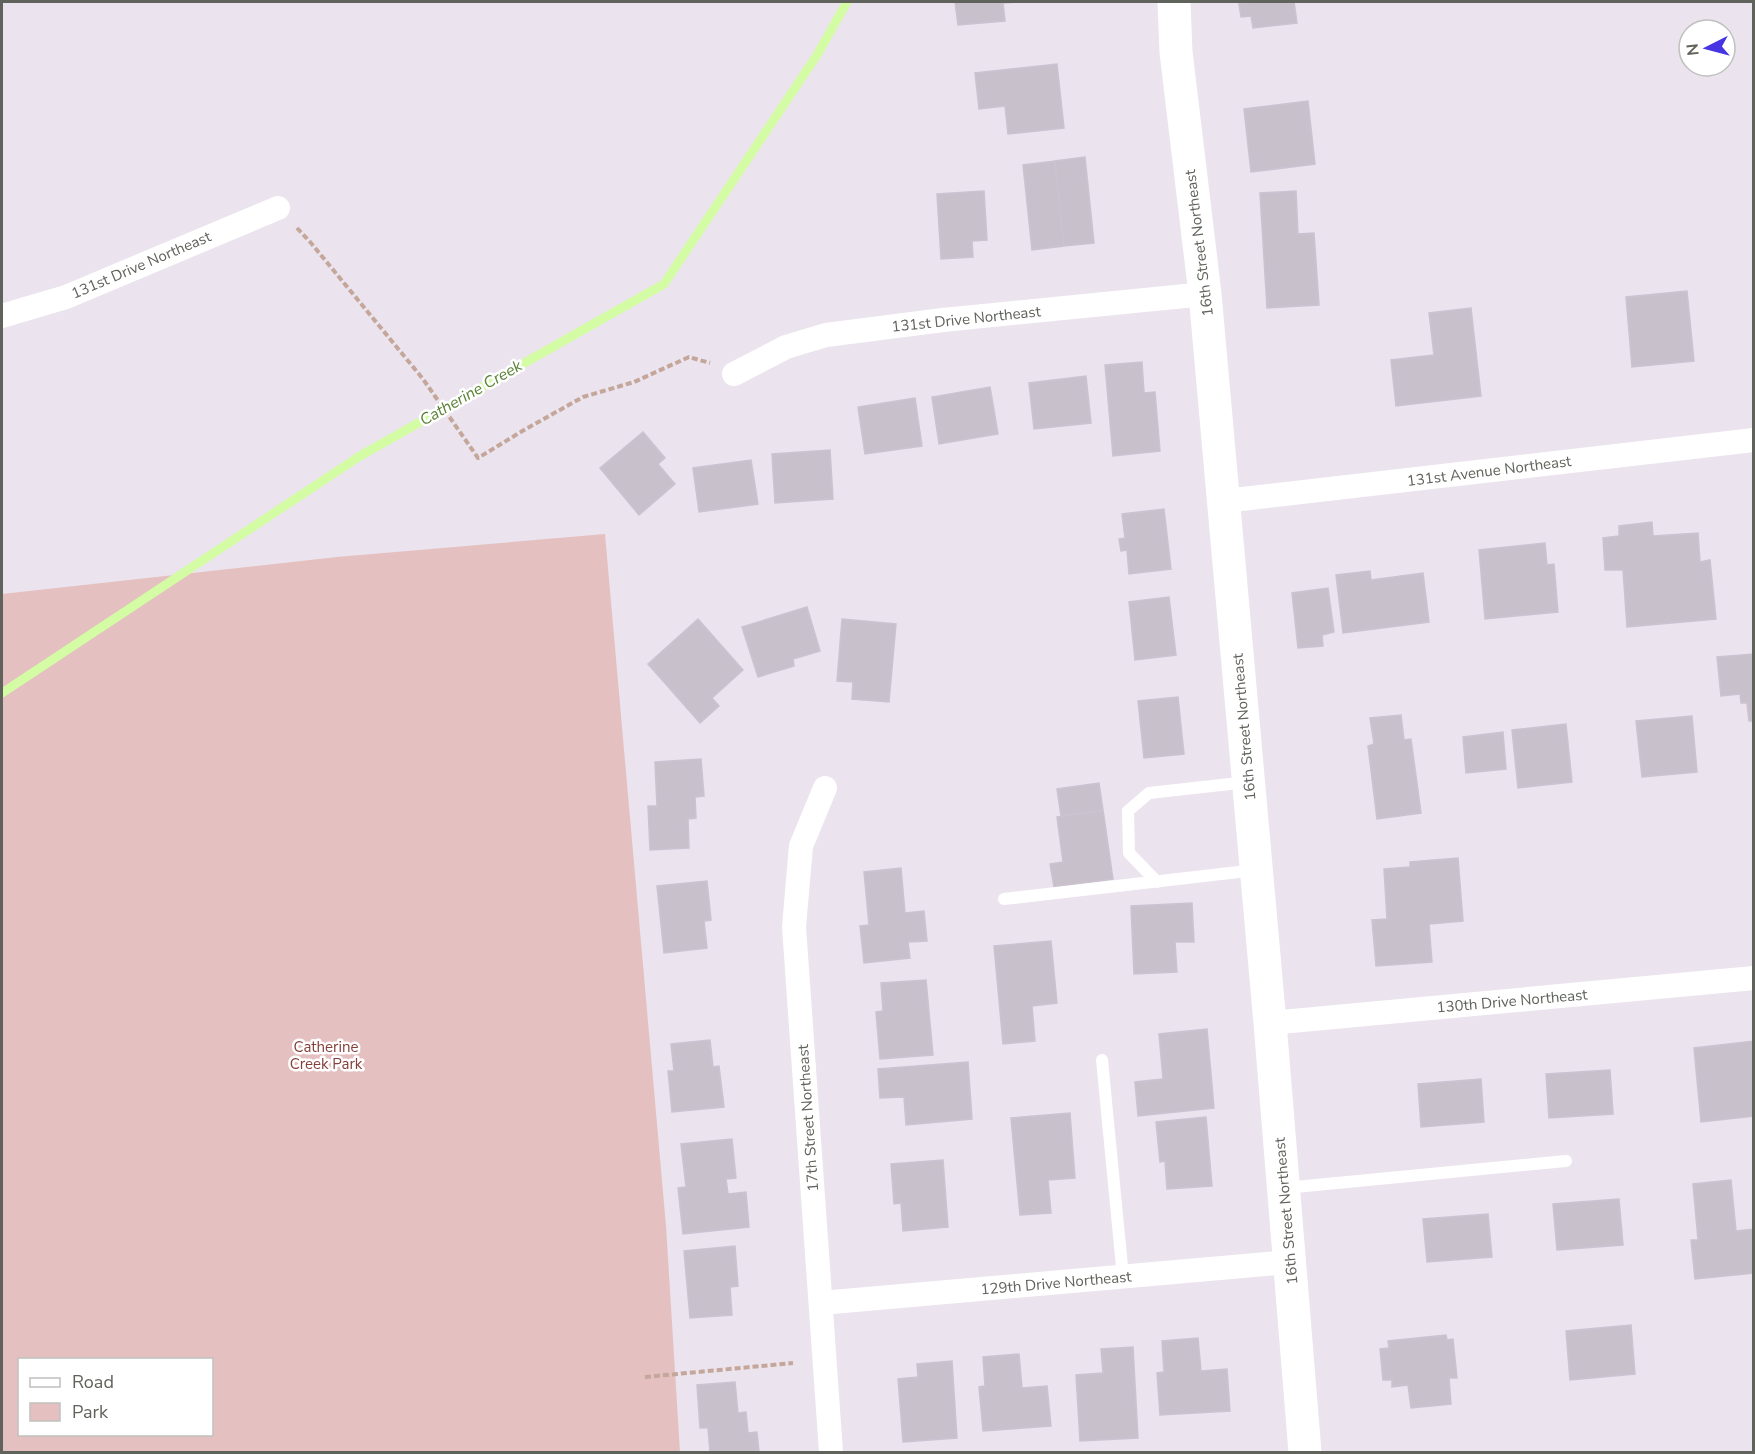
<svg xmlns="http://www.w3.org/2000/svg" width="1755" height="1454" viewBox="0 0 1755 1454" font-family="'Nunito Sans',sans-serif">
<rect width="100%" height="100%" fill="#ebe3ed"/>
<path fill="#e4c1c0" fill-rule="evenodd" d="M605,534L666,1226L680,1452H2V594L337,557ZM20,1360H212V1434H20Z"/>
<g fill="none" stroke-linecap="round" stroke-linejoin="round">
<path stroke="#d3fca5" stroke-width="9" d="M2,693L360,456L664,284L817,55L847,2"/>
</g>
<path fill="#c8c1cb" stroke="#cdc2d2" stroke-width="1.5" d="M955,2H1018L1003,3L1005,21L958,25Z
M1250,2H1294L1297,23L1253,28L1251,16L1241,17L1239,4L1250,3Z
M1057,64L1064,128L1008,134L1005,106L979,109L975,73Z
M1308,101L1315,164L1251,172L1244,109Z
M1085,157L1094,243L1064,246L1055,161Z
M1055,161L1064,246L1032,250L1023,165Z
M984,191L987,240L972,241L973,257L941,259L937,194Z
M1296,191L1298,234L1314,233L1319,305L1267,308L1260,193Z
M1687,291L1694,361L1632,367L1626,297Z
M1471,308L1481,396L1396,406L1391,360L1434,355L1429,313Z
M1142,362L1144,393L1155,392L1160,451L1113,456L1105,365Z
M1086,376L1091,423L1034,429L1029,383Z
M990,387L998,434L939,444L932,397Z
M915,398L922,446L865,454L858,407Z
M643,432L665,458L658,464L675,484L639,515L600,468Z
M830,450L833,499L775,503L772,454Z
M751,460L758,504L699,512L693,468Z
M1164,509L1171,569L1129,574L1127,550L1121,551L1119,539L1125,538L1122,514Z
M1652,522L1653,536L1698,533L1700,562L1710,560L1716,619L1627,627L1623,570H1605L1603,538L1619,536V526Z
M1545,543L1547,565L1554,564L1558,612L1485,619L1479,550Z
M1370,571L1371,580L1423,573L1429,622L1343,633L1336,575Z
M1328,588L1334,632L1322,635L1323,646L1298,648L1292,593Z
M1169,597L1176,655L1135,660L1129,602Z
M807,607L820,651L793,659L794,666L758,677L742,627Z
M698,619L743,670L712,698L719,706L700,723L648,664Z
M842,619L896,624L889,702L852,699L853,682L837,681Z
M1754,654V721H1749L1747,703H1741L1740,694L1721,696L1717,657Z
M1178,697L1184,754L1144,758L1138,701Z
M1401,715L1404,740L1411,739L1421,813L1377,819L1368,746L1374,744L1370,718Z
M1692,716L1697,772L1642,777L1636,721Z
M1566,724L1572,782L1518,788L1512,730Z
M1503,732L1506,769L1466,773L1463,737Z
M701,759L704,796L695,797L696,818L688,819L689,848L650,850L648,806H657L655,762Z
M1099,783L1103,810L1061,816L1057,789Z
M1103,810L1113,879L1054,887L1050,864L1063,862L1057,817Z
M1458,858L1463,921L1429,924L1432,962L1376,966L1372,920L1387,919L1384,869L1410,867V862Z
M901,868L905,913L924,911L927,941L908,942L910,958L864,963L860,926L869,925L864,872Z
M707,881L711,920L704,921L707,948L664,953L657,886Z
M1192,903L1194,942H1175L1177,972L1134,974L1131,906Z
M1051,941L1057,1003L1032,1006L1035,1041L1003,1044L994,946Z
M926,980L933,1055L880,1059L876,1012L883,1011L881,983Z
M1207,1029L1214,1108L1138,1116L1135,1082L1163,1079L1159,1034Z
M710,1040L713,1067L719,1066L724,1107L672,1112L668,1071H674L671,1044Z
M1754,1041V1116L1701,1122L1694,1048Z
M968,1062L972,1119L906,1125L904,1097L880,1098L878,1069Z
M1610,1070L1613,1114L1549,1118L1546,1074Z
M1481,1079L1484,1122L1421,1127L1418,1084Z
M1070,1113L1075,1178L1048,1180L1051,1213L1020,1215L1011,1118Z
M1206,1117L1212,1186L1167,1189L1165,1161L1160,1162L1156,1122Z
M732,1139L736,1178L726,1179L728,1194L746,1192L749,1227L683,1234L678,1188L686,1187L681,1144Z
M943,1160L948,1227L903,1231L901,1203L894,1204L891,1164Z
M1731,1180L1736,1231L1754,1229V1273L1695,1279L1691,1240H1698L1693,1184Z
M1619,1199L1623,1245L1557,1250L1553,1204Z
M1488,1214L1492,1257L1427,1262L1423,1219Z
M735,1246L738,1286L730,1287L732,1315L690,1318L684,1251Z
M1631,1325L1635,1374L1570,1380L1566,1331Z
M1446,1335L1447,1340L1453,1339L1457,1378H1449L1451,1404L1411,1408L1408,1385L1392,1387V1380H1383L1380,1349L1389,1348L1388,1341Z
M1198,1338L1201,1371L1227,1369L1230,1411L1160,1415L1157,1373L1164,1372L1162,1341Z
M1133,1347L1138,1438L1080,1441L1076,1375L1103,1373L1101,1349Z
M1019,1354L1022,1388L1047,1386L1051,1426L983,1431L979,1387L985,1386L983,1357Z
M952,1361L957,1438L903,1442L898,1379L918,1377L917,1364Z
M735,1382L738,1413L746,1412L748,1433L757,1432L759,1452H710L708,1428H700L697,1385Z"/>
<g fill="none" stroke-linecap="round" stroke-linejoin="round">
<path stroke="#c4a79a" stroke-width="4" stroke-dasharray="6 3" stroke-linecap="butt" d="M297,228L311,243L423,379L478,458L524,430L583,397L634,382L689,357L710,363
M645,1377L793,1363"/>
<path stroke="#fff" stroke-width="12" d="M1157,882L1129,853L1128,811L1149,793L1248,782
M1004,899L1256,870
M1102,1060L1123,1277
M1285,1188L1566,1161"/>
<path stroke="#fff" stroke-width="24" d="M2,316L66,297L278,208
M734,374L786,347L826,335L943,320L1205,294
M1224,501L1754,440
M825,788L801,846L794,927L831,1452
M1270,1023L1754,978
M821,1303L1290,1262"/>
<path stroke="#fff" stroke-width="33" d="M1174,2L1176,52L1205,294L1270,1023L1305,1452"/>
</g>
<g text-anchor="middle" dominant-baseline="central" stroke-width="5" stroke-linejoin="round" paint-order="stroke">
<g font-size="15" fill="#5f635b" stroke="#fff">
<text transform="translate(1199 243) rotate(-97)">16th Street Northeast</text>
<text transform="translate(141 265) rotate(-23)">131st Drive Northeast</text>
<text transform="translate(966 319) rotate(-6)">131st Drive Northeast</text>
<text transform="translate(1489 471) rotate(-7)">131st Avenue Northeast</text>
<text transform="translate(1244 727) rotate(-95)">16th Street Northeast</text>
<text transform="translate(1512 1001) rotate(-5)">130th Drive Northeast</text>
<text transform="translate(808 1118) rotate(-94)">17th Street Northeast</text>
<text transform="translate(1286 1211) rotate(-95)">16th Street Northeast</text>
<text transform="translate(1056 1283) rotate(-5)">129th Drive Northeast</text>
</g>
<g font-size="15" fill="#853e39" stroke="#fff">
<text x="326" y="1047">Catherine<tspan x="326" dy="17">Creek Park</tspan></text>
</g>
<g font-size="16" font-style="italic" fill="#588135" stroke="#fff">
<text transform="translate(471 393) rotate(-30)">Catherine Creek</text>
</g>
</g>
<rect width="1755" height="1454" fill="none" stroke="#5f635b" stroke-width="6"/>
<rect x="18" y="1358" width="195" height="78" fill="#ffffff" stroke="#bfc1bd" stroke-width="1.5"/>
<rect x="30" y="1378" width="30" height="9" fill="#ffffff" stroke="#bfc1bd" stroke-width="1.5"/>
<text x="72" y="1388" font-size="18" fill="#5f635b">Road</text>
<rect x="30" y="1403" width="30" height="18" fill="#e4c1c0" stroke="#bfc1bd" stroke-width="1.5"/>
<text x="72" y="1418" font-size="18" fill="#5f635b">Park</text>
<g transform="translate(1707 48) rotate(264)"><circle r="28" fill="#ffffff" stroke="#bfc1bd" stroke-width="1.5"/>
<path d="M0-4.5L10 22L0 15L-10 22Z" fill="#4734e2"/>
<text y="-9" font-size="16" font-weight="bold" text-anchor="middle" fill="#5f635b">N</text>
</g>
</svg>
